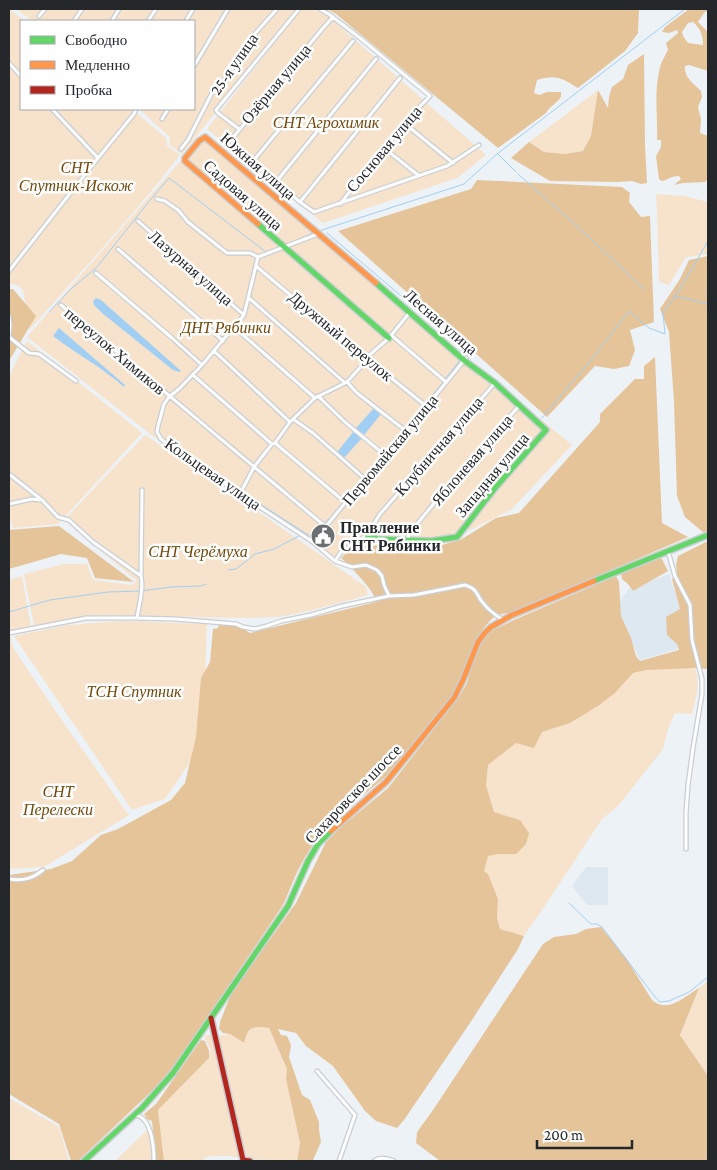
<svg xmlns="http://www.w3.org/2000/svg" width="717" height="1170" viewBox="0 0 717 1170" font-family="'Crimson Pro',serif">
<rect width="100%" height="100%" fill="#edf2f6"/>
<path fill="#dde8f1" d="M669,574L681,611L684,642L675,650L640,660L616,606L629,589Z
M586,867H608V905H587L572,886Z"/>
<path fill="#f7e3cc" d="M9,9L25,21H21V109H132L166,138L167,146L180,155C133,216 81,272 30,329L23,291L19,286L9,283Z
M16,9H299L182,154L169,145L170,137L139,109H194V21H33Z
M301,9H313L329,17L486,155L457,178L323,223L207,129Z
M598,90L591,136L583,151L565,154L544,152L529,142Z
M203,135L466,358L572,445L511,510L451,539L365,537L342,552L334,560L154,437L27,337Z
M656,194L684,196L708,202V254L686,257L669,285L659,282L657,208Z
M27,341L142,433L58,524L13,528L9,516V376Z
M145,435L233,494L366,587L368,595L309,611L279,617L240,618L91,615L34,626L24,574L64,564H87L93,580L132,585L137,581L64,520Z
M22,576L31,627L9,631V580Z
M122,621L207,624L205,677L193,758L165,799L132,810L14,636L68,625Z
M9,638H12L11,641L14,649C41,690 68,730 97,770C108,785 117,800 129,815L44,867L9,869Z
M695,668C701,684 696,697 692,714L675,713L668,729L663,749L618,806L602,819L540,913L524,936L500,929L497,918L498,898L484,871L488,856L498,854H516L520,820L494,812L486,785L488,765L516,743L542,732L570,723L598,706L615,693L633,673L646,670L655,669Z
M708,981V1076L680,1035L699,988Z
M258,1026L269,1028L287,1069L286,1079L300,1143L297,1161H260L259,1159L256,1160L249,1158L244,1152L218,1036L230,1034L243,1043C246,1033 248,1030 258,1026Z
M204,1035H212L240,1158L229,1156H213L207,1157L200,1161H164L158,1110L209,1058L210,1049Z
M9,1098L59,1127L69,1161H9Z
M148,1129L151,1142L152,1161H115Z"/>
<path fill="#e5c49a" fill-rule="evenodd" d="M327,9H639L638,33L625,51L578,88C562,78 556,74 537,80L534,93L539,95L547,92H561V97C557,103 550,106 546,113L498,148L336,14Z
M689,9H708V10L704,13L698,22L708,32V71L689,65L685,66C684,78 693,83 701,91L702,97L698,107L701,119L700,133L708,136V179L705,182L683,183L674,185L681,179L679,176C669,176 669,180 662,181L659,179L656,156L661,147V140H657C658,117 654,94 659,72C660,64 665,56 668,50L666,43L678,33L677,30L669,33L662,32L665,27ZM693,22C700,28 703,35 703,45L688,43L683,36L682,32L688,23Z
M644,54L645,146L647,183L641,184L632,181L617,182L550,181L511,158L529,142L544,152L565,154L583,151L591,136L598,90L608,108L609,97L612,87L623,79L628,65Z
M477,180L622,187L630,193L629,202L641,217L650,216L654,322L630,330L635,350L629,366L614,369L595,366L547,417L338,231L471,189Z
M708,256V532L704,533L685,517L677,496L674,401L669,332L660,309L680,279L689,260Z
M9,289H13L36,316L9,361Z
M655,357L662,523L688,537L514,612L497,615L483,602L479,594L474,588L482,604L495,616C486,624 479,634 474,645C465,662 462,681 452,697L385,777L360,798L319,835L305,857L298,870L283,905L175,1065L156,1087L78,1161H71L59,1124L9,1094V875L51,869L72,861L101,835L118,829L171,800L185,783L196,737L201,678L210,662L213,629L218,628L219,623L240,627L250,633L376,602C375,590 350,567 341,558L350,549L369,538L442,545L462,539L496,518L519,513L600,422V414L635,379H644V366Z
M59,526L134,582L95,578L87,558L61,554L9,569V530Z
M708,541V669L695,668L646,670L633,673L615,693L598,706L570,723L542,732L534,748L516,743L488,765L486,785L494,812L520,820L529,833L526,844L516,854H498L488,856L484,871L488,874L498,899L497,918L500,929L524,936L518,949L470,1023L404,1120L397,1128L376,1121L365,1111L333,1066L306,1046L296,1033L278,1029L281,1035L287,1036L291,1045L289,1057L302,1095L310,1100L319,1122V1130L321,1142L313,1160L312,1161H297L300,1143L286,1079L287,1069L269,1028C253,1026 248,1026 244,1043L230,1034L223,1033L219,1029L220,1022L231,994L296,903L326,842L341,827L388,788L459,697L467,683L476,651L482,641L489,632L516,619L616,576L619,582L621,616L631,638L636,656L640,661L679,650L677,644L667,635L666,617L680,609L672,579L677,574L676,565L678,556Z
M660,558L662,559L668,571L633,591L628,584L622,579L621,573Z
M601,927L626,958L652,1000C668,1014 684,997 699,988L680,1035L708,1076V1161H440L416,1143L417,1132L433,1110L543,944L554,937L576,934L586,929Z
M201,1040L205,1041L209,1051V1058L158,1110L164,1161H156L152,1121L147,1119L144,1114L156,1104Z"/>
<path fill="#a1cff3" d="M96,298L101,300L181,371L179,372L173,370L102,313L94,305L93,301Z
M59,328L125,385L124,387C102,367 76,354 53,336Z
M374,408L381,414L364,435L356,428Z
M354,431L362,438L344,458L340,456L338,451Z"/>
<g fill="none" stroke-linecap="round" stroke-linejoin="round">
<path stroke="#a1cff3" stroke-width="1" d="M498,154L516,172
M518,174L578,227L644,289
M319,231L464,184L497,154L685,9
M327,233L467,352L463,356
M293,242L313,233
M675,296L708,304
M49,312L71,289L97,267L147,204L169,178L266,252
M445,379L460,360
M426,403L443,382
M542,418L591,360L629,311L649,328L665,334L663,313L680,289L708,241
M406,429L423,407
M164,439L239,490
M386,453L403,432
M365,476L383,456
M243,493L313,538L322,527
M346,500L362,480
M325,523L342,504
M228,570L236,569L255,554L274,549L299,536
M9,612L50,600L108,592L141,591L171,587L201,586L206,584
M569,903L591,924H597L602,927L655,997L660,1002L669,1001L689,992L708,977"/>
<defs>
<path id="street" d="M320,9L330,15L360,38L430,96L404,123L340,204
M39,16L45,9
M333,17L323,28L231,140L233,144L239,150L300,202L314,212L447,166L479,145
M74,21L82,9
M112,21L119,9
M148,21L156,9
M186,21L193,9
M9,63L21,76
M194,66L228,9
M52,109L98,158
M162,119L168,109
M404,123L453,163
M239,129L218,113L216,110L299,9
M384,148L418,175
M181,149L188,140L213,91L225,79L242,55L252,37L277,9
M253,161L353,41
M276,182L376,59
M157,199L165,201L178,210L188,222L227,253H250L258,257
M300,202L400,78
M138,221L244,315
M318,234L258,257L244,315L202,365L180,388L169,397L164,404L158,426L157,432L161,439L205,471L313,542L335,561L352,567L366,565L377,570L382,576L384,585L389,596
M118,249L201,321L223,341
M256,266L367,360L390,377L426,406
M9,271L98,158L134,114L136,109
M96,273L172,338L202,365
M249,298L344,382H347L357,393L406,431
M61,305L326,527
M9,317L10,325L9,335
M234,327L315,398
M391,335L446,382
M9,337L29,353L39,354L76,381
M214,351L290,422
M193,375L272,444
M318,396L346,423L386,456
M293,419L313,433L365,479
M275,443L346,503
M9,474L42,500L58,517L69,520L93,542L141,576C144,590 139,604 137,618L175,619L236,624L243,627L255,629L267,626L281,621L311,615L342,606L389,596L414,595L465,585C480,590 475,595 484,604C489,611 496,615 503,620
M240,494L254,467L272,444L275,443L290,422L315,398L347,382L367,360L366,358L389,338L410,312
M9,504L32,499L40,500
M407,539L412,530L455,478L519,406
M313,542L365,479L386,456L466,358
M668,551L675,576L690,605L692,640L702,679V694L693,748L688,785L686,813V849
M335,561L341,552L367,535L380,514L495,383
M141,576L142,490
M9,633L86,618H137
M9,879C23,881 32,879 43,870
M317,1071L355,1115L339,1161
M135,1115C152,1117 154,1148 154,1161
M374,1161C380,1156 387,1158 394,1161"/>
<path id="fast" d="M258,224L389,338
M367,535L378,539L431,541L457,537L495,488L546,430L495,383L465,361L376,283
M594,581L708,535
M84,1161L142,1108L173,1073L288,906L308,861L318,844L331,831"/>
<path id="slow" d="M258,224L185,161V158L199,141L205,137L376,283
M331,831L386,782L454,698L463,680L478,642L484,634L491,627L512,615L594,581"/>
<path id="jam" d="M211,1018L243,1160L250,1161"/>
</defs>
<use href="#street" stroke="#caced1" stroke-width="5.5"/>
<use href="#fast" stroke="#caced1" stroke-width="8"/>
<use href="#slow" stroke="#caced1" stroke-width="8"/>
<use href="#jam" stroke="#caced1" stroke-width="8"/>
<use href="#street" stroke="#fcfdfe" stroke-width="3"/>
<use href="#fast" stroke="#63d668" stroke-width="5"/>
<use href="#slow" stroke="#ff974d" stroke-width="5"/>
<use href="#jam" stroke="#b3261e" stroke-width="5"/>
</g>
<defs>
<symbol id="civic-disc" viewBox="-11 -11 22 22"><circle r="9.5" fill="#6a6f72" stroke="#fefefe"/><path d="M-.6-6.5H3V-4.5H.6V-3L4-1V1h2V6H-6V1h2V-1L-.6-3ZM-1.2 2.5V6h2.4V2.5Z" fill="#fff"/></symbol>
</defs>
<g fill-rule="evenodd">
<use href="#civic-disc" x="309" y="522" width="28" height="28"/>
</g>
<g text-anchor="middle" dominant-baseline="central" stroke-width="5" stroke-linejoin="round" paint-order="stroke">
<g font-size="16" fill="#24282b" stroke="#fefefe">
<text transform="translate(234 64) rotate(-55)">25-я улица</text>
<text transform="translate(276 84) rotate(-50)">Озёрная улица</text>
<text transform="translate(384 149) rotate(-50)">Сосновая улица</text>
<text transform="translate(258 166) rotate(41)">Южная улица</text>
<text transform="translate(243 195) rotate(41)">Садовая улица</text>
<text transform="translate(191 268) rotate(41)">Лазурная улица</text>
<text transform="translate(441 322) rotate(41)">Лесная улица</text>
<text transform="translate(341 336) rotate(40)">Дружный переулок</text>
<text transform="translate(115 351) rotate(40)">переулок Химиков</text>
<text transform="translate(439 446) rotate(-49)">Клубничная улица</text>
<text transform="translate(390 450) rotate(-50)">Первомайская улица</text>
<text transform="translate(472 460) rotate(-49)">Яблоневая улица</text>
<text transform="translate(213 474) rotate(35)">Кольцевая улица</text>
<text transform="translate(492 475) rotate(-50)">Западная улица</text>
<text transform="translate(353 794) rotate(-46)">Сахаровское шоссе</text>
</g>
<g font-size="16" font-style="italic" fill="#73490a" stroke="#fefefe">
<text x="326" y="122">СНТ Агрохимик</text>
<text x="76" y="167">СНТ<tspan x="76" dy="18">Спутник-Искож</tspan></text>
<text x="226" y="327">ДНТ Рябинки</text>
<text x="198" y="551">СНТ Черёмуха</text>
<text x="134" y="691">ТСН Спутник</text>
<text x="58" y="791">СНТ<tspan x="58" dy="18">Перелески</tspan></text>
</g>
<g font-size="16" font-weight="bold" fill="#24282b" stroke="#fefefe" text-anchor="start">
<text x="340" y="527">Правление<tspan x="340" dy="18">СНТ Рябинки</tspan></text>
</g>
</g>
<rect width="717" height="1170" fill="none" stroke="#24282b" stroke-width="20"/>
<rect x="20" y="20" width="175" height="90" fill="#fefefe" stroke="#a7a8aa"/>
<rect x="30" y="36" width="25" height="8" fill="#63d668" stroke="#a7a8aa"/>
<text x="65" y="45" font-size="15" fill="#24282b">Свободно</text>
<rect x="30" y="61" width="25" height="8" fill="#ff974d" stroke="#a7a8aa"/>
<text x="65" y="70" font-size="15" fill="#24282b">Медленно</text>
<rect x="30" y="86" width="25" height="8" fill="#b3261e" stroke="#a7a8aa"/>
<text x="65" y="95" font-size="15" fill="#24282b">Пробка</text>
<path d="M537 1140v8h95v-8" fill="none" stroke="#24282b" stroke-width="2.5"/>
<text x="544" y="1140" font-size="15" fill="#24282b" stroke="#fefefe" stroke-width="4" paint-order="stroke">200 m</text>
</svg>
